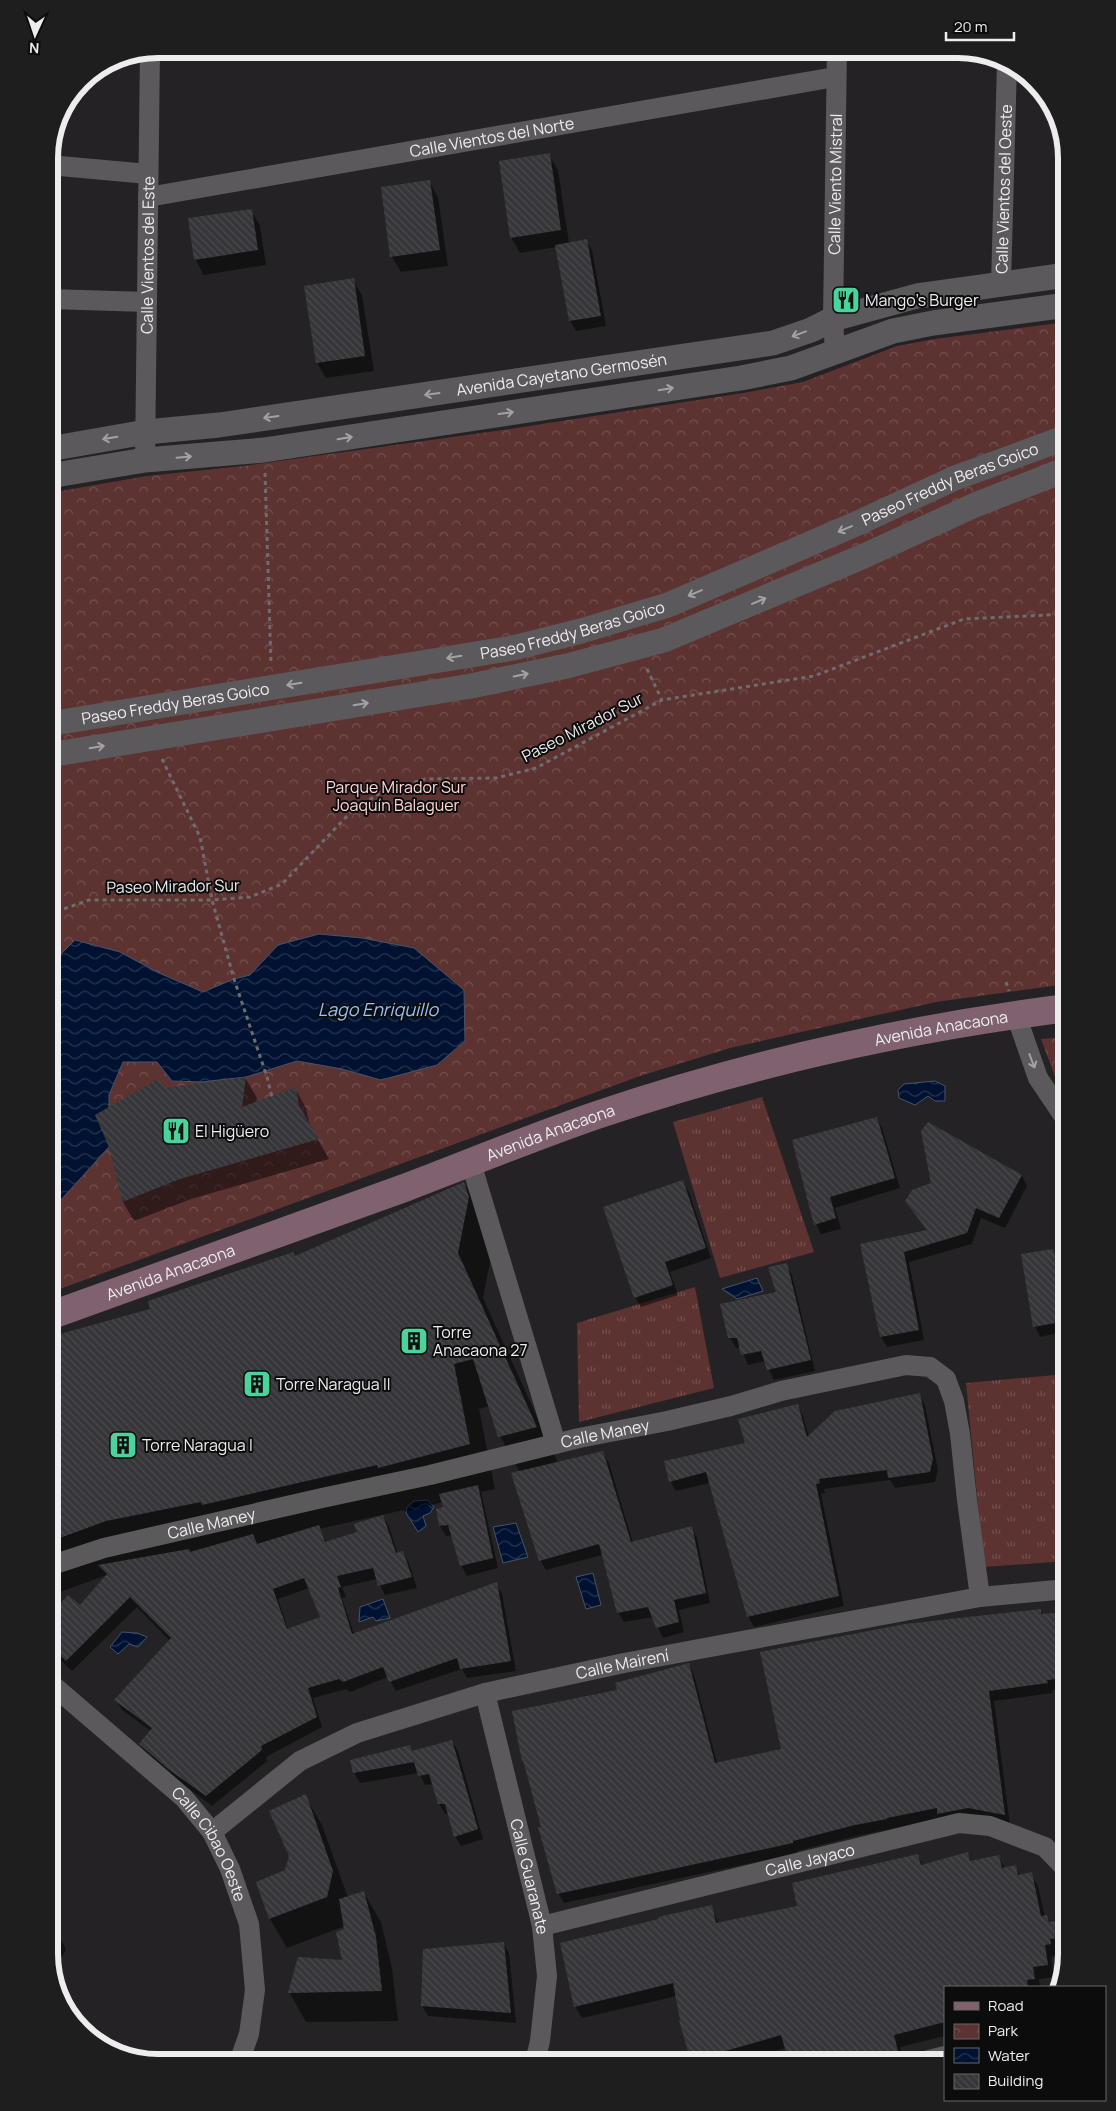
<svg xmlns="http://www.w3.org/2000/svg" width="1116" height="2111" viewBox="0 0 1116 2111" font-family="Manrope,sans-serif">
<defs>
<pattern id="grass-tufts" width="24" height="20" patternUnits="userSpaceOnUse" patternTransform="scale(1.25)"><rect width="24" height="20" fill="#5c3331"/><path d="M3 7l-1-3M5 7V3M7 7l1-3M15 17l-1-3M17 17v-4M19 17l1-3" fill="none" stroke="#74514f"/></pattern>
<pattern id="park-crowns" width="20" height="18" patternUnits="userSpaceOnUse" patternTransform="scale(1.25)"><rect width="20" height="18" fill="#5c3331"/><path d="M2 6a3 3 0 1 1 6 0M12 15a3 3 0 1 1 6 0" fill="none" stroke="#74514f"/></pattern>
<pattern id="water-waves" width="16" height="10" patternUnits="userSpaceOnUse" patternTransform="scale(1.25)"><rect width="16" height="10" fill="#001232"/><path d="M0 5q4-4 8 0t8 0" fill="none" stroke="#263550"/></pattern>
<pattern id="building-back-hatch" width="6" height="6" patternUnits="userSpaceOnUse" patternTransform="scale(1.25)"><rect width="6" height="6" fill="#36363a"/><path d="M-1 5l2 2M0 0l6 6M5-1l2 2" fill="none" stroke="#4a4a4d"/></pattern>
</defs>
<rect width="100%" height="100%" fill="#252225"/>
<path fill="url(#grass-tufts)" d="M762,1097L814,1252L720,1278L673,1122Z
M695,1287L714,1388L579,1422L577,1323Z
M1067,1374V1561L984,1567L966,1383Z"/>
<path fill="url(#park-crowns)" d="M1067,322V984L936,1002L730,1048L640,1076L49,1293V493L147,476L243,466L510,429L743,393L803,382L897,346L935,339Z
M1067,1037V1096L1057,1082L1041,1039Z"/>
<path fill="url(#water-waves)" stroke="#47536a" d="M319,934L362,938L414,948L464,990L465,1041L437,1065L381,1080L342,1069L297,1061L246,1077L201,1082L172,1081L157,1062H123L109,1095V1147L49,1213V966L75,940L120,952L159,973L203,992L234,979L250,975L278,945Z
M935,1081L945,1086V1101H935L928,1096L915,1105L899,1098L898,1090L904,1084Z
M757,1278L763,1291L737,1299L722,1289Z
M427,1500L434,1507L430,1513L423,1516L426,1526L418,1532L406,1513L407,1507L414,1501Z
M516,1523L528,1557L503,1563L493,1527Z
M593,1573L601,1605L586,1609L576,1577Z
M383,1599L390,1618L376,1621L373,1617L359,1622L360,1607Z
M122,1632L137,1633L147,1637L138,1647L129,1644L118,1654L110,1647Z"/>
<path fill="#0007" fill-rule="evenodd" d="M549,155L558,170L569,243L586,240L592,250L606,326L576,331L570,321L557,247L520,253L511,237Z
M429,181L438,197L448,266L401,272L392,257L382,188Z
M251,210L260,226L266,265L204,275L195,259Z
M353,280L362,295L374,371L326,378L317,363Z
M246,1079L257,1098L256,1103L295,1088L306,1108L310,1126L329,1159L191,1199L134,1221L123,1202L110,1147L166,1089Z
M877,1118L882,1128L900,1188L835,1208L841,1229L821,1234L816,1224L794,1141Z
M928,1123L1022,1176L1027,1186L1005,1228L981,1218L972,1244L909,1262L924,1340L887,1347L881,1337L862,1245L928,1231L907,1201L932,1184Z
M683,1182L689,1192L711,1258L670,1272L678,1295L641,1307L635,1297Z
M464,1183L489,1228L494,1242L483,1298L558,1463L603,1453L609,1463L633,1543L691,1528L697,1538L710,1603L679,1610L684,1632L663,1638L653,1617L624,1622L618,1612L602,1555L546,1570L540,1560L520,1472L500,1436L490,1406L479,1409L495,1489L481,1492L498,1568L467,1576L461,1565L452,1535L446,1536L440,1526L437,1510L445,1507L443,1502L405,1512L404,1510L319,1529L327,1543L359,1533L383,1516L389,1527L398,1554L403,1553L409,1563L417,1588L385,1595L377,1579L342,1587L346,1597L342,1598L354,1634L496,1584L502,1594L516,1671L467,1678L462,1669L396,1691L388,1677L350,1692L346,1689L313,1698L322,1727L266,1757L267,1761L212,1806L176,1779L146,1754L140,1744L151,1731L122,1710L116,1700L170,1641L137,1607L72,1671L54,1654L49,1644V1618L68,1597L80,1606L107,1575L49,1596V1339L152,1310L295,1257ZM309,1588L322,1618L288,1629L278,1599Z
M1052,1250L1063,1277L1067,1276V1358L1060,1348L1058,1333L1040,1337L1035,1326Z
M786,1265L792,1275L815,1371L774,1380L765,1361L748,1365L741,1348H736L730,1338L778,1293Z
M919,1395L925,1405L938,1470L935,1482L895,1488L890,1480L824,1489L825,1493L821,1494L844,1606L754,1627L748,1616L710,1483L676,1491L670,1481L747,1444L797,1406L803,1416L809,1437Z
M1040,1610L1043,1616L1067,1613V1688L1052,1690L1053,1693L994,1701L1010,1825L942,1819L861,1835L797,1851L798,1853L564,1903L558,1893L526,1766L523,1760L513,1712L618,1691L689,1664L694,1675L717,1763L782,1750L905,1626Z
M452,1741L458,1751L483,1839L461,1846L455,1836L449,1814H445L439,1804L433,1784L425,1785L419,1773L360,1783L354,1773L412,1752Z
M305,1796L322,1825L348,1898L364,1893L381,1922L392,1968L398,2021L306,2022L289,1992L344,1961L345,1926L287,1948L270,1919L258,1883L286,1870Z
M967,1853L972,1862L998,1856L1005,1868L1015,1866L1021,1876L1031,1874L1038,1886L1045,1917L1047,1916L1051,1923L1055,1922L1062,1934L1064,1950L1056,1951L1057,1956L1051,1957L1054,1977L1039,1979L1040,1987H945V2036L900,2047L904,2062H790L786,2048L735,2062H692L680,2021H682L677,1996L582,2018L575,2006L711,1907L719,1924L799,1907L918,1856L923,1865Z
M49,1919L66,1949L53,1974L49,1953Z
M503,1943L509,1953L516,2023L428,2016L422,2006Z"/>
<path fill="url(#building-back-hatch)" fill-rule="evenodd" d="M550,153L561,230L510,238L499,161Z
M430,180L440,250L390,257L381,187Z
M252,209L258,250L194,260L188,218Z
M587,239L601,316L569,321L555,245Z
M354,278L365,356L316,363L304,286Z
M246,1077L242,1107L296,1087L299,1106L319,1139L180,1179L122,1202L109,1147L95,1115L158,1079L166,1088Z
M877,1117L895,1178L830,1197L836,1218L814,1225L792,1140Z
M928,1122L1022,1175L999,1218L976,1208L967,1233L904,1252L919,1330L880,1337L860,1244L927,1230L905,1201L912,1190L931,1183L921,1131Z
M683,1180L706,1248L665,1262L673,1285L634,1298L603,1207Z
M464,1182L469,1197L458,1253L537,1427L498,1437L473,1359L454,1364L470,1444L378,1468L377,1465L202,1505L201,1502L106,1521L49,1542V1337L150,1309L148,1301L293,1252L295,1256Z
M1053,1249L1062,1276L1067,1275V1321L1033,1327L1021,1254Z
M787,1263L811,1360L767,1370L761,1351L741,1355L737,1338H728L720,1304L776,1292L768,1267Z
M920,1393L933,1459L930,1472L888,1478L887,1470L819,1479L820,1483L816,1484L839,1596L747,1617L706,1472L669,1482L664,1461L745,1443L738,1419L798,1404L807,1437L835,1411Z
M603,1451L631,1542L692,1526L706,1593L674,1600L679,1622L656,1628L648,1607L617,1613L599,1544L539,1561L511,1473Z
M478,1485L493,1558L460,1566L448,1525L439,1526L436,1509L443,1507L439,1494Z
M383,1515L396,1553L403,1551L412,1577L378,1586L373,1568L337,1576L341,1587L338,1588L352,1634L497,1582L511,1661L460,1669L457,1658L389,1682L383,1667L343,1682L339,1679L308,1688L317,1717L261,1746L262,1750L206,1796L168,1769L139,1744L152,1728L114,1700L171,1638L130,1597L66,1661L49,1645V1616L68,1595L80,1605L107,1574L98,1565L189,1549L190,1552L253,1534L257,1544L319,1525L325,1542L357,1532L354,1524ZM304,1578L320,1617L287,1629L273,1589Z
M1041,1609V1614L1067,1612V1678L1047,1680L1048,1683L989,1691L1005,1815L968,1808L937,1814V1808L887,1818V1819L855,1825L793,1841V1843L557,1894L538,1827H541L523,1760L522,1761L512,1711L617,1690L615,1683L689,1663L715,1763L781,1749L760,1652L905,1624Z
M452,1740L478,1829L454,1837L445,1804H438L429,1774L418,1776L414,1762L353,1773L350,1760L410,1745L412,1751Z
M306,1794L333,1871L327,1897L269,1919L256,1882L285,1870L289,1856L269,1811Z
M968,1852L970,1861L999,1855L1002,1868L1016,1865L1018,1875L1032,1872L1041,1916L1047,1915L1049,1922L1056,1921L1058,1938L1050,1939L1051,1944L1045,1945L1048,1965L1033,1967L1035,1979L1027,1980L1028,1987H945V2022L894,2035L899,2055L873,2062H789L781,2035L722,2052L725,2062H691L679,2020H680L673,1983L574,2007L560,1943L659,1919L658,1917L712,1905L716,1923L797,1906L792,1883L918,1854L921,1865Z
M364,1891L376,1937L382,1991L288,1993L298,1957L342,1960L336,1932L344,1929L339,1899Z
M504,1942L511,2013L421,2006L423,1949Z"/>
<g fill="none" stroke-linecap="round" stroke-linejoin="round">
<path stroke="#6f6c6f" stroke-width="3" stroke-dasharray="4 4" stroke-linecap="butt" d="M265,473L271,664
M647,669L662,700
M162,759L200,837L212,900L234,979L267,1077L272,1097
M49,914L89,900H212L250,897L282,884L351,812L380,793L425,779L496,778L536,768L662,700L814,676L964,619L1067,614
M1006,982L1009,991"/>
<g stroke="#5c595c" stroke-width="20">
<path d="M49,165L148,174"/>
<path id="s1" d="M148,197L835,77"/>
<path id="s2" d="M1001,285L1007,63"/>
<path d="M49,299L147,302"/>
<path id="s3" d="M835,352L833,319L837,49"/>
<path id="s4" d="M145,460L150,50"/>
<path d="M1016,1015L1038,1078L1067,1121"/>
<path d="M471,1163L556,1444"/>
<path id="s5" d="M49,1566L104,1548L322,1498L430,1475L579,1438L667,1421L731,1406L781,1391L906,1365L930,1367L946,1379L954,1401L960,1434L967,1500L980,1597"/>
<path id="s6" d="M49,1682L184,1798L212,1832L230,1869L249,1924L255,1990L249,2034L239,2062"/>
<path id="s7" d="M485,1693L542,1926L547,1976L540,2041L535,2062"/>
<path id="s8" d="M212,1832L300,1761L357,1733L485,1693L624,1663L980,1597L1067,1589"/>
<path id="s9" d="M542,1926L959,1823L990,1826L1045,1847L1067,1870"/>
<path d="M921,2062L945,2056"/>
</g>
<g stroke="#5c595c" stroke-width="25">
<path id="s10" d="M49,449L146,432L219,425L773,343L811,330L833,319L917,296L1067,275"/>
<path d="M49,476L145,460L264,450L741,378L791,368L893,331L933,323L1067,305"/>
<path id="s11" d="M49,724L513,648L581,631L668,605L858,523L955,478L1067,437"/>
<path d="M49,755L471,686L567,666L664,640L864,556L975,505L1067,469"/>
</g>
<path stroke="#7f6170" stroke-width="28" id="s12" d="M49,1316C168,1273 287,1230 407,1187C470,1163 533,1137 597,1115C748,1064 909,1028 1067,1008"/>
</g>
<defs><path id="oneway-shaft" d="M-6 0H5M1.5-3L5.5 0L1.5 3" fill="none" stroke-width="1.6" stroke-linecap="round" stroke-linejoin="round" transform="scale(1.25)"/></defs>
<g stroke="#a5a2a5">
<use href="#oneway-shaft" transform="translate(799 334) rotate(160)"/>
<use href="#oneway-shaft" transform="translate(666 389) rotate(-9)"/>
<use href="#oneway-shaft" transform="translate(432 394) rotate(172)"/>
<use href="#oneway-shaft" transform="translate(506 413) rotate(-8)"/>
<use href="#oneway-shaft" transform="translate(271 417) rotate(172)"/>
<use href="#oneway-shaft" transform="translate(110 438) rotate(170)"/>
<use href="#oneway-shaft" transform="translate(345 438) rotate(-9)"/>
<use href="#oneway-shaft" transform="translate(184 457) rotate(-5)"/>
<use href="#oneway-shaft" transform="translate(845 529) rotate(157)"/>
<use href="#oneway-shaft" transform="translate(695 593) rotate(157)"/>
<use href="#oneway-shaft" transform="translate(759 601) rotate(-23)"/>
<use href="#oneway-shaft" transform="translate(454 657) rotate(171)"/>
<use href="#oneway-shaft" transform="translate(521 675) rotate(-12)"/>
<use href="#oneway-shaft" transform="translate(294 684) rotate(171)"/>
<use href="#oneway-shaft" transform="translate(361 704) rotate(-9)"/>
<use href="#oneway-shaft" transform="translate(97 747) rotate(-9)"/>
<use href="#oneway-shaft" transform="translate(1032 1061) rotate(69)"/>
</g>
<defs>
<symbol id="restaurant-square" viewBox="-11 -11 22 22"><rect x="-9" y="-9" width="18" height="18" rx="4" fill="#4ad49c" stroke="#0d0c0d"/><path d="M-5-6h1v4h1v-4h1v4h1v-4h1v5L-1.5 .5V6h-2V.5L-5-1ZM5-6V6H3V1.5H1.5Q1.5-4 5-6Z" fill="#111"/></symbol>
<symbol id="building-square" viewBox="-11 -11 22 22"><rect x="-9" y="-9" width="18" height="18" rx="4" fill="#4ad49c" stroke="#0d0c0d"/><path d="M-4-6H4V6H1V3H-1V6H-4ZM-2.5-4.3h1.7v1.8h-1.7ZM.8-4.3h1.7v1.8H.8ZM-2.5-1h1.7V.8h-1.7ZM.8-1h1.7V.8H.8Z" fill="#111"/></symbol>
</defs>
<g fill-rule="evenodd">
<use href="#restaurant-square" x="830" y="284" width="32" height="32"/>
<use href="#restaurant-square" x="160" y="1115" width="32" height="32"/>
<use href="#building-square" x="398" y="1325" width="32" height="32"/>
<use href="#building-square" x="241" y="1368" width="32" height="32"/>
<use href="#building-square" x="107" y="1429" width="32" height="32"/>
</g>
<g text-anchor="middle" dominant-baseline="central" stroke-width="4" stroke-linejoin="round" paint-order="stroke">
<g font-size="16" fill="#eeecee" stroke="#0d0c0d">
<text stroke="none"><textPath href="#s1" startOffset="349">Calle Vientos del Norte</textPath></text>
<text stroke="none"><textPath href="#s3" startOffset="168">Calle Viento Mistral</textPath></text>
<text stroke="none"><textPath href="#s2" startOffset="96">Calle Vientos del Oeste</textPath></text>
<text stroke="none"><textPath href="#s4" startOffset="205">Calle Vientos del Este</textPath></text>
<text stroke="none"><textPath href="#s10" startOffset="518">Avenida Cayetano Germosén</textPath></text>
<text stroke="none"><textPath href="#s11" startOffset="938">Paseo Freddy Beras Goico</textPath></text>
<text stroke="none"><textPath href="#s11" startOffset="532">Paseo Freddy Beras Goico</textPath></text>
<text stroke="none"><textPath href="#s11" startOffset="128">Paseo Freddy Beras Goico</textPath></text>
<text transform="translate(582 727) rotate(-27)">Paseo Mirador Sur</text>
<text transform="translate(173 886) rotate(-1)">Paseo Mirador Sur</text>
<text stroke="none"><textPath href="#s12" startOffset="939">Avenida Anacaona</textPath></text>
<text stroke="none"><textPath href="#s12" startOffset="534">Avenida Anacaona</textPath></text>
<text stroke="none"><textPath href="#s12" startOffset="129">Avenida Anacaona</textPath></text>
<text stroke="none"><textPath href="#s5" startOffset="572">Calle Maney</textPath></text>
<text stroke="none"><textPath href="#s5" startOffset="168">Calle Maney</textPath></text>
<text stroke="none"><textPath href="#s8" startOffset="451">Calle Mairení</textPath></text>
<text stroke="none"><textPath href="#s6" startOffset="231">Calle Cibao Oeste</textPath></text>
<text stroke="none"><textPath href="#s9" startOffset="276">Calle Jayaco</textPath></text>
<text stroke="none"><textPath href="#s7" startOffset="189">Calle Guaranate</textPath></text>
</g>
<g font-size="16" fill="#eeecee" stroke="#0d0c0d" text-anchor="start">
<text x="865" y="300">Mango's Burger</text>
<text x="195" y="1131">El Higüero</text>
<text x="433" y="1332">Torre<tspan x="433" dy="18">Anacaona 27</tspan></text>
<text x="276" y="1384">Torre Naragua II</text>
<text x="142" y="1445">Torre Naragua I</text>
</g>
<g font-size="16" fill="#ffd5d2" stroke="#0d0c0d">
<text x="396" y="787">Parque Mirador Sur<tspan x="396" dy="18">Joaquín Balaguer</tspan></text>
</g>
<g font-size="18" font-style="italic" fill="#97c1fb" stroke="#0d0c0d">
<text x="378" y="1009">Lago Enriquillo</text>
</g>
</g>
<path d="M0 0H1116V2111H0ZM158 58H958A100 100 0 0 1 1058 158V1954A100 100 0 0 1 958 2054H158A100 100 0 0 1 58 1954V158A100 100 0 0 1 158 58Z" fill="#1f1e1f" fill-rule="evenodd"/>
<path fill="none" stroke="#eeecee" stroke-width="6" d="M158 58H958A100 100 0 0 1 1058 158V1954A100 100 0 0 1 958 2054H158A100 100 0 0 1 58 1954V158A100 100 0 0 1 158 58Z"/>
<rect x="944" y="1986" width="162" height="115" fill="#0d0c0d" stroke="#676667"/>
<rect x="954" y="2002" width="25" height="8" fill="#7f6170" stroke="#676667"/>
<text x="988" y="2011" font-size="15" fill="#eeecee">Road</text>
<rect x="954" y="2024" width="25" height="15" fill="url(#park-crowns)" stroke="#676667"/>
<text x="988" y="2036" font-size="15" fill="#eeecee">Park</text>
<rect x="954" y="2048" width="25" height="15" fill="url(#water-waves)" stroke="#676667"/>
<text x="988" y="2061" font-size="15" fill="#eeecee">Water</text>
<rect x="954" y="2074" width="25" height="15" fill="url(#building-back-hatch)" stroke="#676667"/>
<text x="988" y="2086" font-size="15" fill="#eeecee">Building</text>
<g transform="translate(35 35) rotate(183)" stroke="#0d0c0d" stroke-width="4" paint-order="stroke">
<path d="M0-4L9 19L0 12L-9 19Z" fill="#eeecee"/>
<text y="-8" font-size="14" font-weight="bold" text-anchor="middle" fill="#eeecee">N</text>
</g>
<path d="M946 32v8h68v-8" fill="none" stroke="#eeecee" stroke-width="2.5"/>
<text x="954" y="32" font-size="15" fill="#eeecee" stroke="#0d0c0d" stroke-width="4" paint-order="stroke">20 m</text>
</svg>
